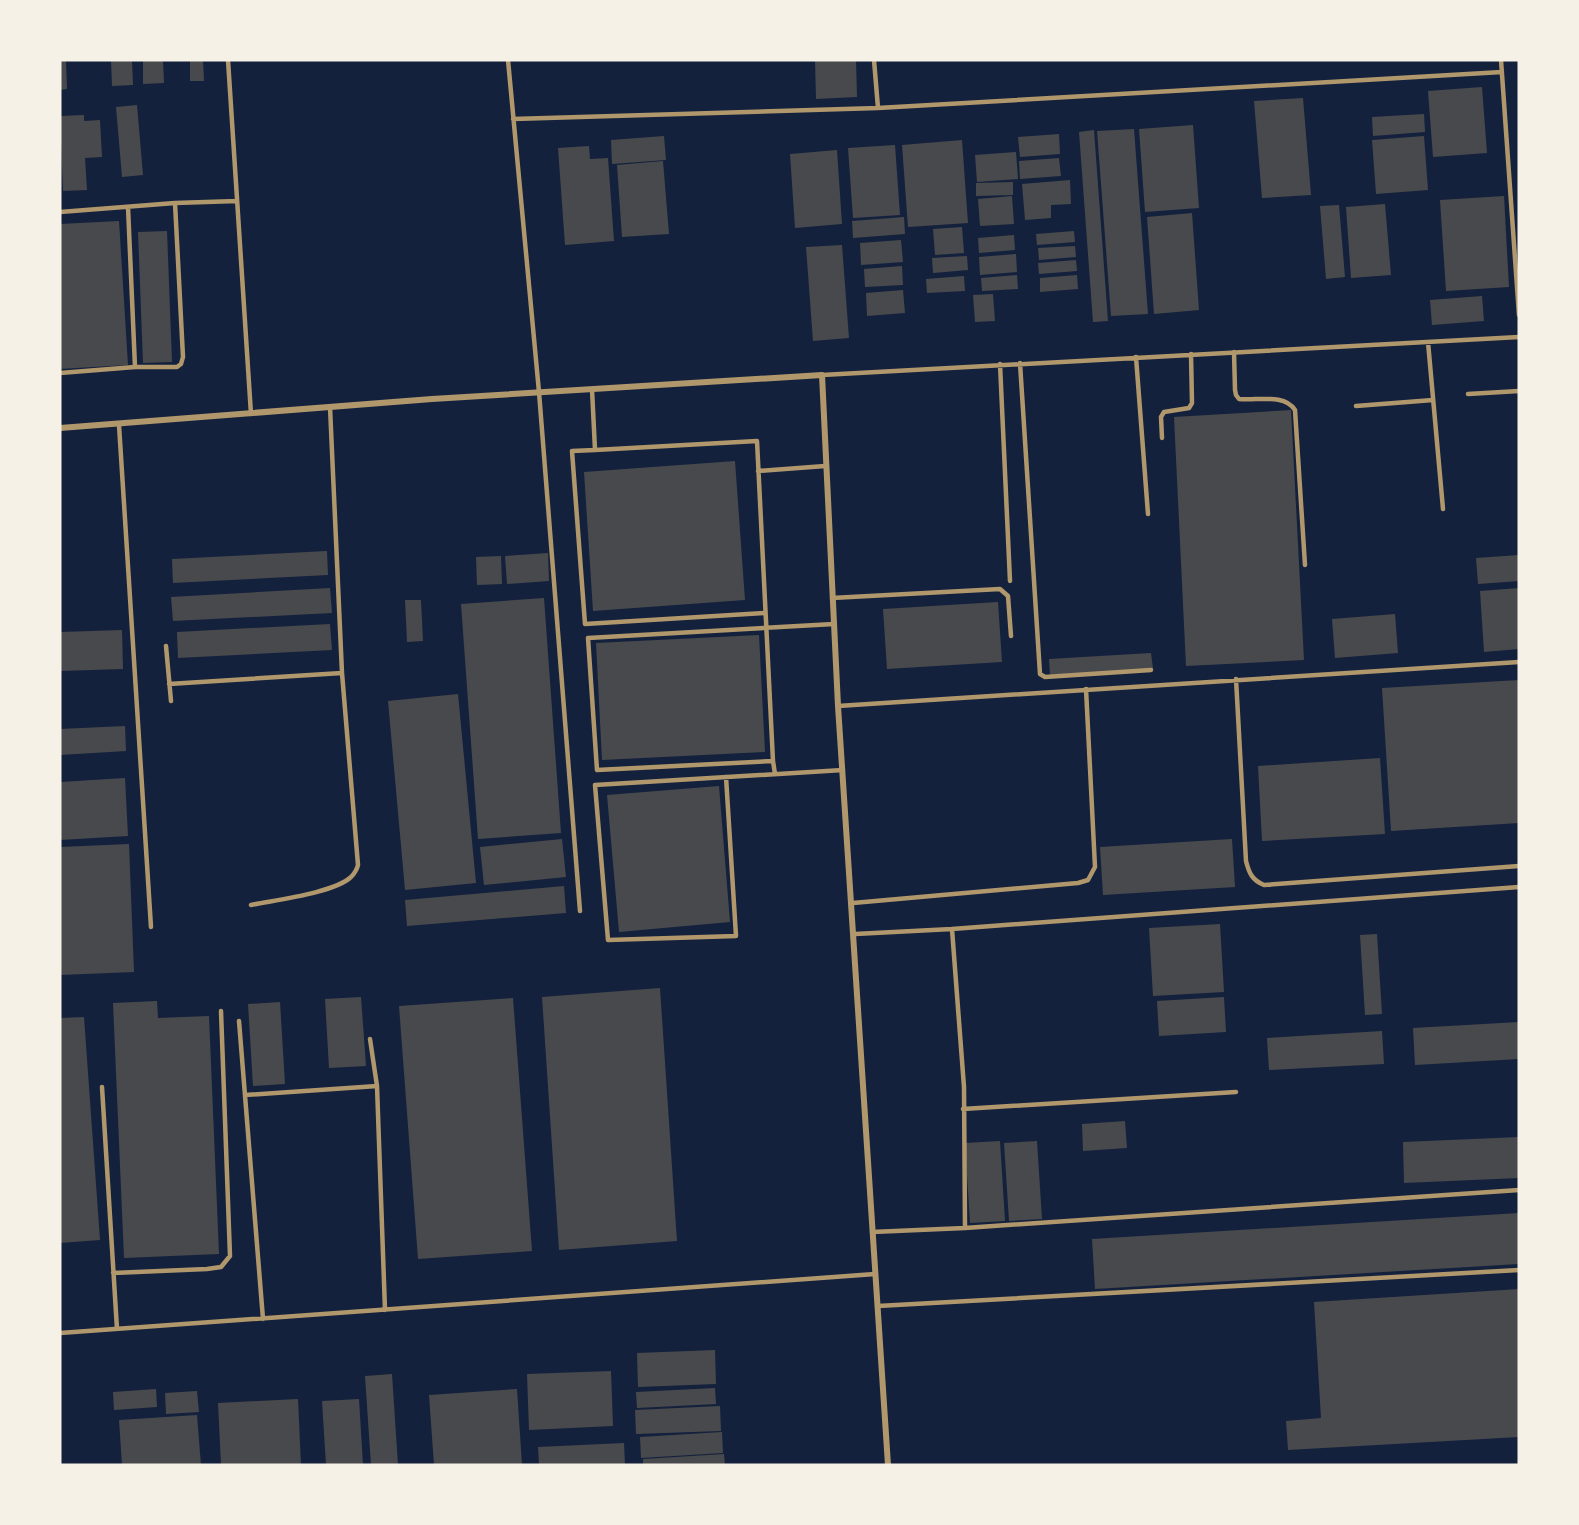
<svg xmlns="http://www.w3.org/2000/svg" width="1579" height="1525" viewBox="0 0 1579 1525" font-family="Spectral,serif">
<rect width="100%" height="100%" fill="#14213d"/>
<path fill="#48494c" d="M60,60H66L67,89L60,90Z
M111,60H132L133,85L112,86Z
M143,60H163L164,83L143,84Z
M190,60H203L204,81H190Z
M815,60H856L857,97L816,99Z
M1482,87L1487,153L1433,157L1428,91Z
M1303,98L1311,195L1262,198L1254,101Z
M137,105L143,175L122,177L116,107Z
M1424,114L1425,132L1373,136L1372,117Z
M84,115V121L100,120L102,157L85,158L87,190L63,191L60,116Z
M1193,125L1199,208L1145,212L1139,129Z
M1134,129L1148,314L1111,316L1097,131Z
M1094,130L1108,321L1093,322L1079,132Z
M1059,134L1060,154L1020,157L1018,137Z
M664,136L666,160L612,164L611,140Z
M1424,136L1428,190L1376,194L1372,140Z
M962,140L968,223L908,227L902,145Z
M895,145L900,215L853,218L848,148Z
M589,146L590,159L608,158L614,241L565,245L558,148Z
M837,150L842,224L795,228L790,154Z
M1016,152L1018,179L977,182L975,155Z
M1059,158L1061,176L1020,179L1019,161Z
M663,161L669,234L622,237L617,165Z
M1070,180L1071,204L1051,205V218L1025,220L1022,184Z
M1013,182V195L976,196V183Z
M1012,196L1014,224L980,226L978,199Z
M1504,196L1509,287L1446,291L1440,200Z
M1385,204L1391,275L1351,278L1346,207Z
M1339,205L1345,277L1326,279L1320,206Z
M1192,213L1199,310L1154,314L1147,217Z
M904,217L905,234L853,238L852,221Z
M119,221L128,365L60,369V224Z
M962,227L964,253L935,255L933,229Z
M167,231L172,362L143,363L138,232Z
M1074,231L1075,242L1037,245L1036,234Z
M1014,235L1015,250L979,253L978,238Z
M901,240L903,262L861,265L860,243Z
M842,245L849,338L813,341L806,247Z
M1075,246L1076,257L1039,260L1038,248Z
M1016,254L1017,272L980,275L979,257Z
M967,256L968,270L933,273L932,258Z
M1076,260L1077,271L1039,274L1038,263Z
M902,266L903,285L865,287L864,269Z
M1017,275L1018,289L982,291L981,278Z
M1077,275L1078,289L1040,292V278Z
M964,276L965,291L927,293L926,279Z
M903,290L905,313L867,316L866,293Z
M993,294L995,321L975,322L973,295Z
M1482,296L1484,321L1432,325L1430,300Z
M1291,410L1304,660L1186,666L1174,417Z
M735,461L745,600L593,611L584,472Z
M327,551L328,575L173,583L172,559Z
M548,553L549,581L507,584L505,556Z
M1519,555V581L1478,584L1476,558Z
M501,556L502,584L477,585L476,557Z
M330,588L332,613L173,621L171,597Z
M1519,588V649L1484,652L1480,591Z
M544,598L561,833L478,839L461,604Z
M405,600H421L423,641L407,642Z
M998,602L1002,662L887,669L883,609Z
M1395,614L1398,653L1335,658L1332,619Z
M330,624L332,650L178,658L177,632Z
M122,630L123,669L60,671V632Z
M759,635L765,752L602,760L596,643Z
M1151,653L1153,669L1050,675L1049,659Z
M1519,680V823L1391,831L1382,688Z
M458,694L476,883L405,890L388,701Z
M125,726L126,751L60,755V729Z
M1380,758L1385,834L1262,841L1258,766Z
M125,778L128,836L60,840V782Z
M719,786L730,922L619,932L607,795Z
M562,839L566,877L484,885L480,847Z
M1232,839L1235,887L1103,895L1100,847Z
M129,844L134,972L60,975V847Z
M564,886L566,913L407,926L405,900Z
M1220,924L1224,992L1153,996L1149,928Z
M1377,934L1382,1014L1365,1015L1360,935Z
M660,988L677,1241L559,1250L542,997Z
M361,997L366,1066L329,1068L325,999Z
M1224,997L1226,1032L1159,1036L1157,1001Z
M513,998L532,1251L418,1259L399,1006Z
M157,1001L158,1018L209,1016L219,1254L124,1258L113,1003Z
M280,1002L285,1084L253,1086L248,1004Z
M84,1017L100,1240L60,1243V1018Z
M1519,1022V1059L1415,1065L1413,1028Z
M1382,1031L1384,1064L1269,1070L1267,1038Z
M1125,1121L1127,1148L1083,1151L1082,1124Z
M1519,1137V1178L1404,1183L1403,1142Z
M1000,1141L1005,1221L970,1223L965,1143Z
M1037,1141L1042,1219L1009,1221L1004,1143Z
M1519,1213V1264L1095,1289L1092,1239Z
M1519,1289V1437L1288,1450L1286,1421L1321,1418L1314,1302Z
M715,1350L716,1384L638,1387L637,1353Z
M611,1371L613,1426L529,1430L527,1374Z
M392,1374L398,1465H371L365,1376Z
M715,1388L716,1404L637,1408L636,1392Z
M156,1389L157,1407L114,1410L113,1392Z
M517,1389L522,1465H434L429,1395Z
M197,1391L199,1412L166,1414L165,1393Z
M298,1399L301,1465H221L218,1403Z
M359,1399L363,1465H326L322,1401Z
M720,1406L721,1431L636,1434L635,1410Z
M197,1415L201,1465H122L119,1420Z
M722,1432L723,1453L641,1458L640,1437Z
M624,1443L625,1465H539L538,1447Z
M724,1454L725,1465H643V1459Z"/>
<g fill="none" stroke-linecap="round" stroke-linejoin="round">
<path stroke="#b1986c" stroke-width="4.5" d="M228,60L251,414
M508,60L539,392L580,911
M874,60L878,108
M1501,60L1519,315
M513,119L878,108L1502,72
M60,212L175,203L237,201
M1428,342L1443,509
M1234,352L1235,390L1236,395L1239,399C1257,401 1284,393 1295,410L1305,565
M1136,357L1148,514
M1020,363L1040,674L1045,677L1151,670
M1000,364L1010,581
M135,367H177L181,364L183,357L175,203
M60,373L135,367L128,207
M822,375L1519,337
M592,389L595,450L757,441L773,761
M1468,394L1519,391
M1356,406L1433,400
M119,425L151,927
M1162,438L1161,417L1164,412L1189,408L1192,403L1191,354
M595,450L572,451L585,624L765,613
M758,471L825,466
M832,598L1000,589L1008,596L1011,636
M166,646L171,701
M1236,679L1246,861C1249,873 1252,880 1264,885L1519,866
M169,684L342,673
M838,706L1519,662
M775,774L773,761L597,770L588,638L834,624
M726,777L736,936L608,940L595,785L843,770
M853,903L1078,883L1088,880L1095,867L1086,689
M251,905C275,900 334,893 351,877C355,873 357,869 358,865L342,673L330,407
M952,929L964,1087L965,1228
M855,934L952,929L1519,887
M239,1021L263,1319
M370,1039L377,1086L385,1310
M102,1087L117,1329
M245,1095L377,1086
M963,1109L1236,1092
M872,1232L965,1228L1519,1190
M113,1273L207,1269L221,1267L230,1256L221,1011
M878,1306L1519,1270
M60,1333L875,1274"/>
<path stroke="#b1986c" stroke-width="6" d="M60,428L432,399L822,375L838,706L888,1465"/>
</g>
<rect width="1579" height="1525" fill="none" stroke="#f6f1e7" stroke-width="123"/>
</svg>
